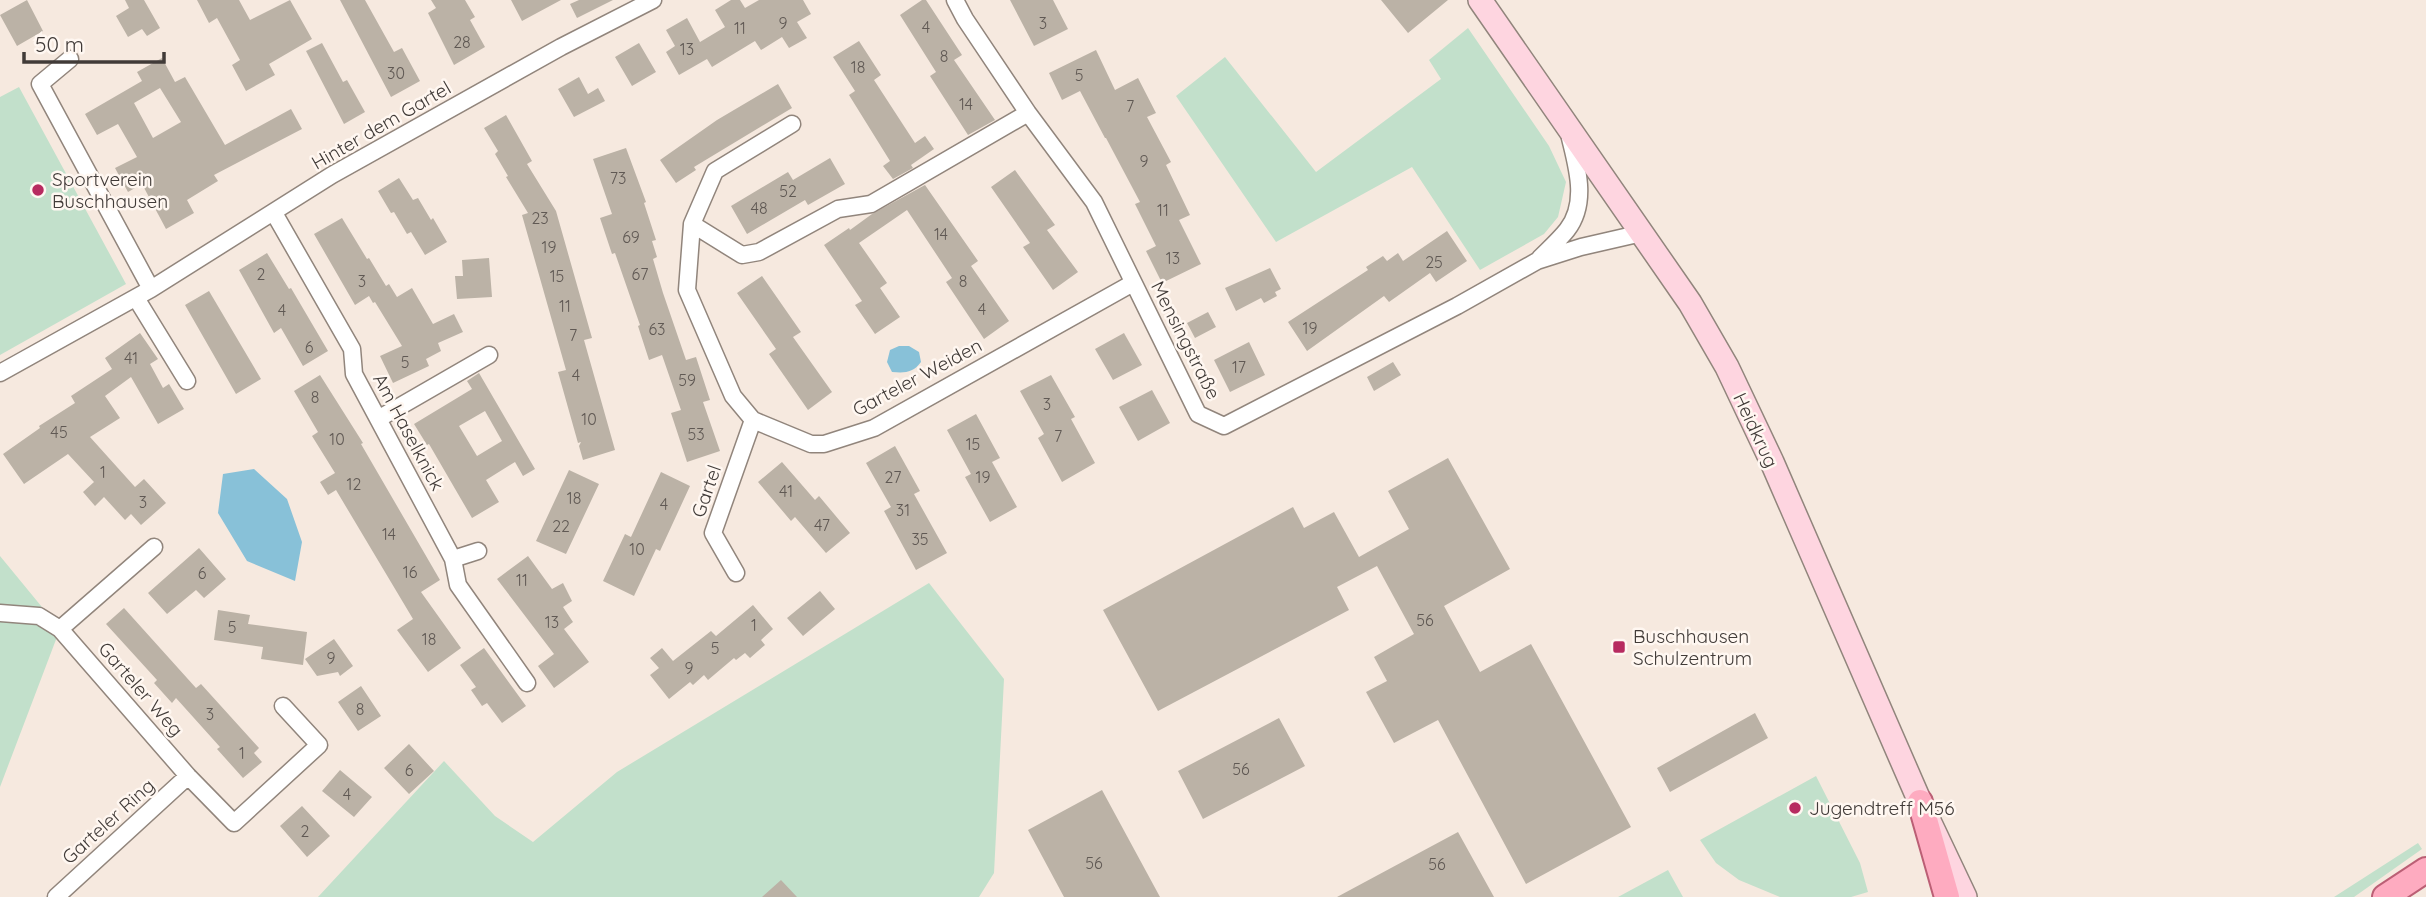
<svg xmlns="http://www.w3.org/2000/svg" width="2426" height="897" viewBox="0 0 2426 897" font-family="Quicksand,sans-serif">
<rect width="100%" height="100%" fill="#f6e9df"/>
<path fill="#c2e0cb" d="M1468,28L1549,146L1566,182L1558,217L1544,234L1480,270L1412,167L1276,242L1176,96L1225,57L1316,172L1441,79L1429,60Z
M19,87L126,284L0,355V97Z
M0,556L60,629L0,787Z
M929,583L1004,679L994,873L979,897H318L444,761L495,816L533,842L617,772Z
M1816,776L1860,863L1868,892L1851,897H1780L1739,880L1716,863L1700,840Z
M2418,843L2422,849L2354,897H2334Z
M1668,870L1683,897H1618Z"/>
<path fill="#88c1d8" d="M899,346H909L919,352L921,362C913,373 905,373 892,372L887,362L890,350Z
M254,469L287,499L302,542L295,581L247,561L218,513L223,474Z"/>
<path fill="#bbb2a6" fill-rule="evenodd" d="M27,0L43,31L17,46L0,15Z
M125,0H144L160,28L147,36L142,29L128,37L116,16L129,8Z
M197,0H239L250,20L290,0L312,39L269,64L275,75L246,91L232,65L240,60L217,18L209,23Z
M340,0H365L394,52L402,48L420,81L391,97Z
M431,0H465L475,17L470,20L485,47L454,65L428,13L436,8Z
M511,0H561L522,21Z
M579,0H613L577,18L570,4Z
M731,0H740L745,8L759,0H803L811,14L797,22L807,38L789,48L782,37L761,50L755,41L712,67L707,59L679,75L666,52L675,46L666,30L687,18L700,42L725,27L715,10Z
M922,0H926L962,55L954,60L995,120L968,135L930,76L936,72L900,15Z
M1010,0H1053L1068,29L1034,46Z
M1381,0H1448L1408,33Z
M859,41L881,75L874,80L915,143L925,136L934,149L911,165L913,168L893,179L883,166L890,161L849,95L855,91L833,57Z
M322,43L343,82L347,80L365,112L344,124L306,51Z
M639,43L656,72L632,86L615,57Z
M1096,50L1115,90L1138,78L1156,113L1147,117L1171,162L1166,165L1190,215L1179,220L1201,264L1162,283L1146,251L1156,246L1135,204L1140,202L1106,138H1105L1080,91L1062,100L1049,73Z
M162,58L175,82L185,77L225,145L291,109L302,129L214,175L218,181L187,200L194,213L166,229L142,184L128,192L115,168L137,157L118,124L97,135L85,114L142,81L137,72ZM160,88L181,122L153,138L134,103Z
M579,77L588,94L598,88L605,101L574,117L558,89Z
M778,84L792,108L694,167L696,170L676,183L660,160L717,120Z
M506,115L532,161L527,164L556,211L592,338L584,340L615,450L583,460L579,446L581,442L578,443L558,372L566,370L522,215L528,213L506,177L508,176L495,154L498,151L484,128Z
M626,148L646,202L644,203L656,240L652,241L657,257L653,259L663,293L686,360L696,357L710,400L703,402L720,451L687,462L671,413L681,410L662,355L649,360L638,326L640,325L615,253L612,254L600,218L612,214L593,159Z
M830,158L845,184L808,205L805,200L747,234L731,206L788,172L793,180Z
M1015,170L1055,225L1047,230L1078,272L1053,290L1023,247L1030,243L991,187Z
M399,178L413,200L418,198L431,220L433,218L447,242L425,255L411,232L407,234L394,212L391,213L378,191Z
M925,185L978,261L971,266L1009,321L984,339L946,282L952,278L907,210L859,243L887,283L880,288L900,317L875,334L855,305L862,301L824,245L849,228L850,230L872,214Z
M342,218L367,259L369,258L386,286L389,284L397,297L412,288L433,324L454,314L463,332L438,343L441,351L426,359L429,366L393,383L380,356L402,346L375,302L373,303L369,296L355,305L314,234Z
M1447,231L1467,261L1436,282L1430,273L1389,302L1384,296L1307,351L1288,322L1368,270L1366,267L1383,256L1387,261L1398,253L1403,261Z
M267,253L289,289L291,288L328,351L303,366L281,328L274,333L239,270Z
M489,258L492,297L457,299L455,276H463L462,260Z
M1270,268L1281,289L1275,292L1277,296L1264,303L1261,298L1236,311L1225,288Z
M762,276L801,332L793,337L832,392L808,410L769,354L776,349L737,293Z
M209,291L261,379L236,394L185,305Z
M1208,312L1216,327L1195,338L1187,323Z
M140,333L158,359L150,364L163,388L169,384L184,409L158,424L131,377L105,396L120,418L90,437L135,487L144,479L166,503L141,525L131,514L125,520L104,497L95,506L83,492L94,482L68,454L24,484L3,454L40,428L39,426L75,403L71,396L112,369L105,358Z
M1124,333L1142,365L1113,380L1095,349Z
M1249,342L1265,375L1230,392L1214,360Z
M1393,362L1401,375L1374,391L1367,377Z
M479,373L535,469L523,476L515,462L486,480L499,502L472,518L429,444L427,445L414,424L472,389L467,381ZM485,411L502,441L477,456L459,426Z
M320,375L363,443L361,444L440,580L421,592L461,648L428,672L397,630L413,619L336,490L328,495L320,482L335,473L312,436L318,432L294,391Z
M1051,375L1075,417L1071,419L1095,463L1062,482L1038,438L1044,434L1020,391Z
M1152,390L1170,423L1138,441L1119,407Z
M976,414L1000,458L992,462L1017,507L990,522L965,477L971,474L947,430Z
M895,446L920,491L914,494L947,553L916,570L884,511L891,507L866,463Z
M1448,458L1510,569L1444,606L1480,672L1531,644L1631,827L1526,884L1438,720L1394,743L1366,692L1387,681L1374,657L1414,634L1377,566L1337,587L1349,610L1158,711L1103,610L1293,507L1304,528L1334,512L1359,557L1409,529L1388,491Z
M782,462L815,500L819,496L850,533L826,553L795,517L791,521L758,482Z
M569,470L599,484L566,554L536,541Z
M661,472L690,486L660,551L656,549L634,596L603,581L625,534L631,537Z
M199,548L226,579L204,598L196,590L167,614L148,593Z
M528,556L552,589L563,583L572,601L563,607L573,622L564,629L589,662L554,688L538,666L554,654L497,579Z
M820,591L835,609L803,636L787,618Z
M753,605L773,629L761,640L765,645L750,658L745,653L736,660L734,658L708,680L704,675L693,685L690,682L669,699L650,675L659,668L650,658L662,648L673,661L711,631L716,636Z
M124,608L196,688L201,684L259,748L254,753L262,762L243,778L217,749L220,747L176,698L172,703L154,683L157,680L106,624Z
M218,610L250,615L248,624L307,632L303,665L261,659L263,647L214,640Z
M334,639L353,666L340,676L338,672L317,676L305,659Z
M484,648L526,706L502,723L487,703L482,706L471,690L476,687L460,665Z
M361,686L381,716L358,731L338,702Z
M1755,713L1768,738L1670,792L1657,768Z
M1279,718L1305,766L1203,819L1178,771Z
M409,744L434,771L409,794L384,768Z
M340,770L372,797L354,817L322,791Z
M1102,790L1160,897H1064L1028,830Z
M302,806L330,836L307,857L280,826Z
M1458,832L1494,897H1337Z
M781,880L797,897H762Z"/>
<g fill="none" stroke-linecap="round" stroke-linejoin="round">
<defs>
<path id="minor" d="M955,0L965,19L1028,113L1094,202L1198,414L1224,426L1457,306L1537,261L1581,247L1642,233
M70,59L40,84L151,289
M792,124L715,171L692,224L687,290L733,396L753,420L811,444H824L874,428L1133,283
M274,213L352,349L354,374L453,559L458,585L527,683
M692,224L742,255L759,252L838,209L871,204L1028,113
M1540,258C1549,249 1559,240 1567,230C1588,203 1577,167 1570,138
M136,298L187,381
M0,373L151,289L332,175L561,47L653,0
M378,419L489,355
M453,559L478,551
M736,573L713,533L753,420
M0,613L39,616L60,629L188,776L234,823L319,745L283,706
M60,629L154,547
M56,897L188,776"/>
<path id="secondary" d="M1480,0L1690,303L1727,367L1772,462L1920,802L1965,897"/>
<path id="primary" d="M1920,802L1947,897
M2385,897L2426,870"/>
</defs>
<use href="#minor" stroke="#91857c" stroke-width="19"/>
<use href="#secondary" stroke="#91857c" stroke-width="26"/>
<use href="#primary" stroke="#bb5f75" stroke-width="28"/>
<use href="#minor" stroke="#fff" stroke-width="16"/>
<use href="#secondary" stroke="#fed5e0" stroke-width="23"/>
<use href="#primary" stroke="#feabc0" stroke-width="24"/>
</g>
<g fill="#b72b60" stroke="#fff7f1" stroke-width="2.5">
<circle cx="38" cy="190" r="7"/>
<rect x="1612" y="640" width="14" height="14" rx="3.5"/>
<circle cx="1795" cy="808" r="7"/>
</g>
<g text-anchor="middle" dominant-baseline="central" stroke-width="5" stroke-linejoin="round" paint-order="stroke">
<g font-size="16" fill="#605954">
<text x="783" y="23">9</text>
<text x="1043" y="23">3</text>
<text x="926" y="27">4</text>
<text x="740" y="28">11</text>
<text x="462" y="42">28</text>
<text x="687" y="49">13</text>
<text x="944" y="56">8</text>
<text x="858" y="67">18</text>
<text x="396" y="73">30</text>
<text x="1079" y="75">5</text>
<text x="966" y="104">14</text>
<text x="1130" y="106">7</text>
<text x="1144" y="161">9</text>
<text x="618" y="178">73</text>
<text x="788" y="191">52</text>
<text x="759" y="208">48</text>
<text x="1163" y="210">11</text>
<text x="540" y="218">23</text>
<text x="941" y="234">14</text>
<text x="631" y="237">69</text>
<text x="549" y="247">19</text>
<text x="1173" y="258">13</text>
<text x="1434" y="262">25</text>
<text x="261" y="274">2</text>
<text x="640" y="274">67</text>
<text x="557" y="276">15</text>
<text x="362" y="281">3</text>
<text x="963" y="281">8</text>
<text x="565" y="306">11</text>
<text x="982" y="309">4</text>
<text x="282" y="310">4</text>
<text x="1310" y="328">19</text>
<text x="657" y="329">63</text>
<text x="573" y="335">7</text>
<text x="309" y="347">6</text>
<text x="131" y="358">41</text>
<text x="405" y="362">5</text>
<text x="1239" y="367">17</text>
<text x="576" y="375">4</text>
<text x="687" y="380">59</text>
<text x="315" y="397">8</text>
<text x="1047" y="404">3</text>
<text x="589" y="419">10</text>
<text x="59" y="432">45</text>
<text x="696" y="434">53</text>
<text x="1058" y="436">7</text>
<text x="337" y="439">10</text>
<text x="973" y="444">15</text>
<text x="103" y="472">1</text>
<text x="893" y="477">27</text>
<text x="983" y="477">19</text>
<text x="354" y="484">12</text>
<text x="786" y="491">41</text>
<text x="574" y="498">18</text>
<text x="143" y="502">3</text>
<text x="664" y="504">4</text>
<text x="903" y="510">31</text>
<text x="822" y="525">47</text>
<text x="561" y="526">22</text>
<text x="389" y="534">14</text>
<text x="920" y="539">35</text>
<text x="637" y="549">10</text>
<text x="410" y="572">16</text>
<text x="202" y="573">6</text>
<text x="522" y="580">11</text>
<text x="1425" y="620">56</text>
<text x="552" y="622">13</text>
<text x="754" y="625">1</text>
<text x="232" y="627">5</text>
<text x="429" y="639">18</text>
<text x="715" y="648">5</text>
<text x="331" y="658">9</text>
<text x="689" y="668">9</text>
<text x="360" y="709">8</text>
<text x="210" y="714">3</text>
<text x="242" y="753">1</text>
<text x="1241" y="769">56</text>
<text x="409" y="770">6</text>
<text x="347" y="794">4</text>
<text x="305" y="831">2</text>
<text x="1094" y="863">56</text>
<text x="1437" y="864">56</text>
</g>
<g font-size="19" fill="#413b38" stroke="#fff7f1">
<text transform="translate(381 125) rotate(-30)">Hinter dem Gartel</text>
<text transform="translate(1186 340) rotate(63)">Mensingstraße</text>
<text transform="translate(917 377) rotate(-28)">Garteler Weiden</text>
<text transform="translate(1756 430) rotate(65)">Heidkrug</text>
<text transform="translate(409 432) rotate(62)">Am Haselknick</text>
<text transform="translate(706 491) rotate(-71)">Gartel</text>
<text transform="translate(141 689) rotate(49)">Garteler Weg</text>
<text transform="translate(108 821) rotate(-42)">Garteler Ring</text>
</g>
<g font-size="19" fill="#413b38" stroke="#fff7f1" text-anchor="start">
<text x="52" y="179">Sportverein<tspan x="52" dy="22">Buschhausen</tspan></text>
<text x="1633" y="636">Buschhausen<tspan x="1633" dy="22">Schulzentrum</tspan></text>
<text x="1809" y="808">Jugendtreff M56</text>
</g>
</g>
<path d="M24 52v10h140v-10" fill="none" stroke="#413b38" stroke-width="3.5"/>
<text x="35" y="52" font-size="21" fill="#413b38" stroke="#fff7f1" stroke-width="5" paint-order="stroke">50 m</text>
</svg>
